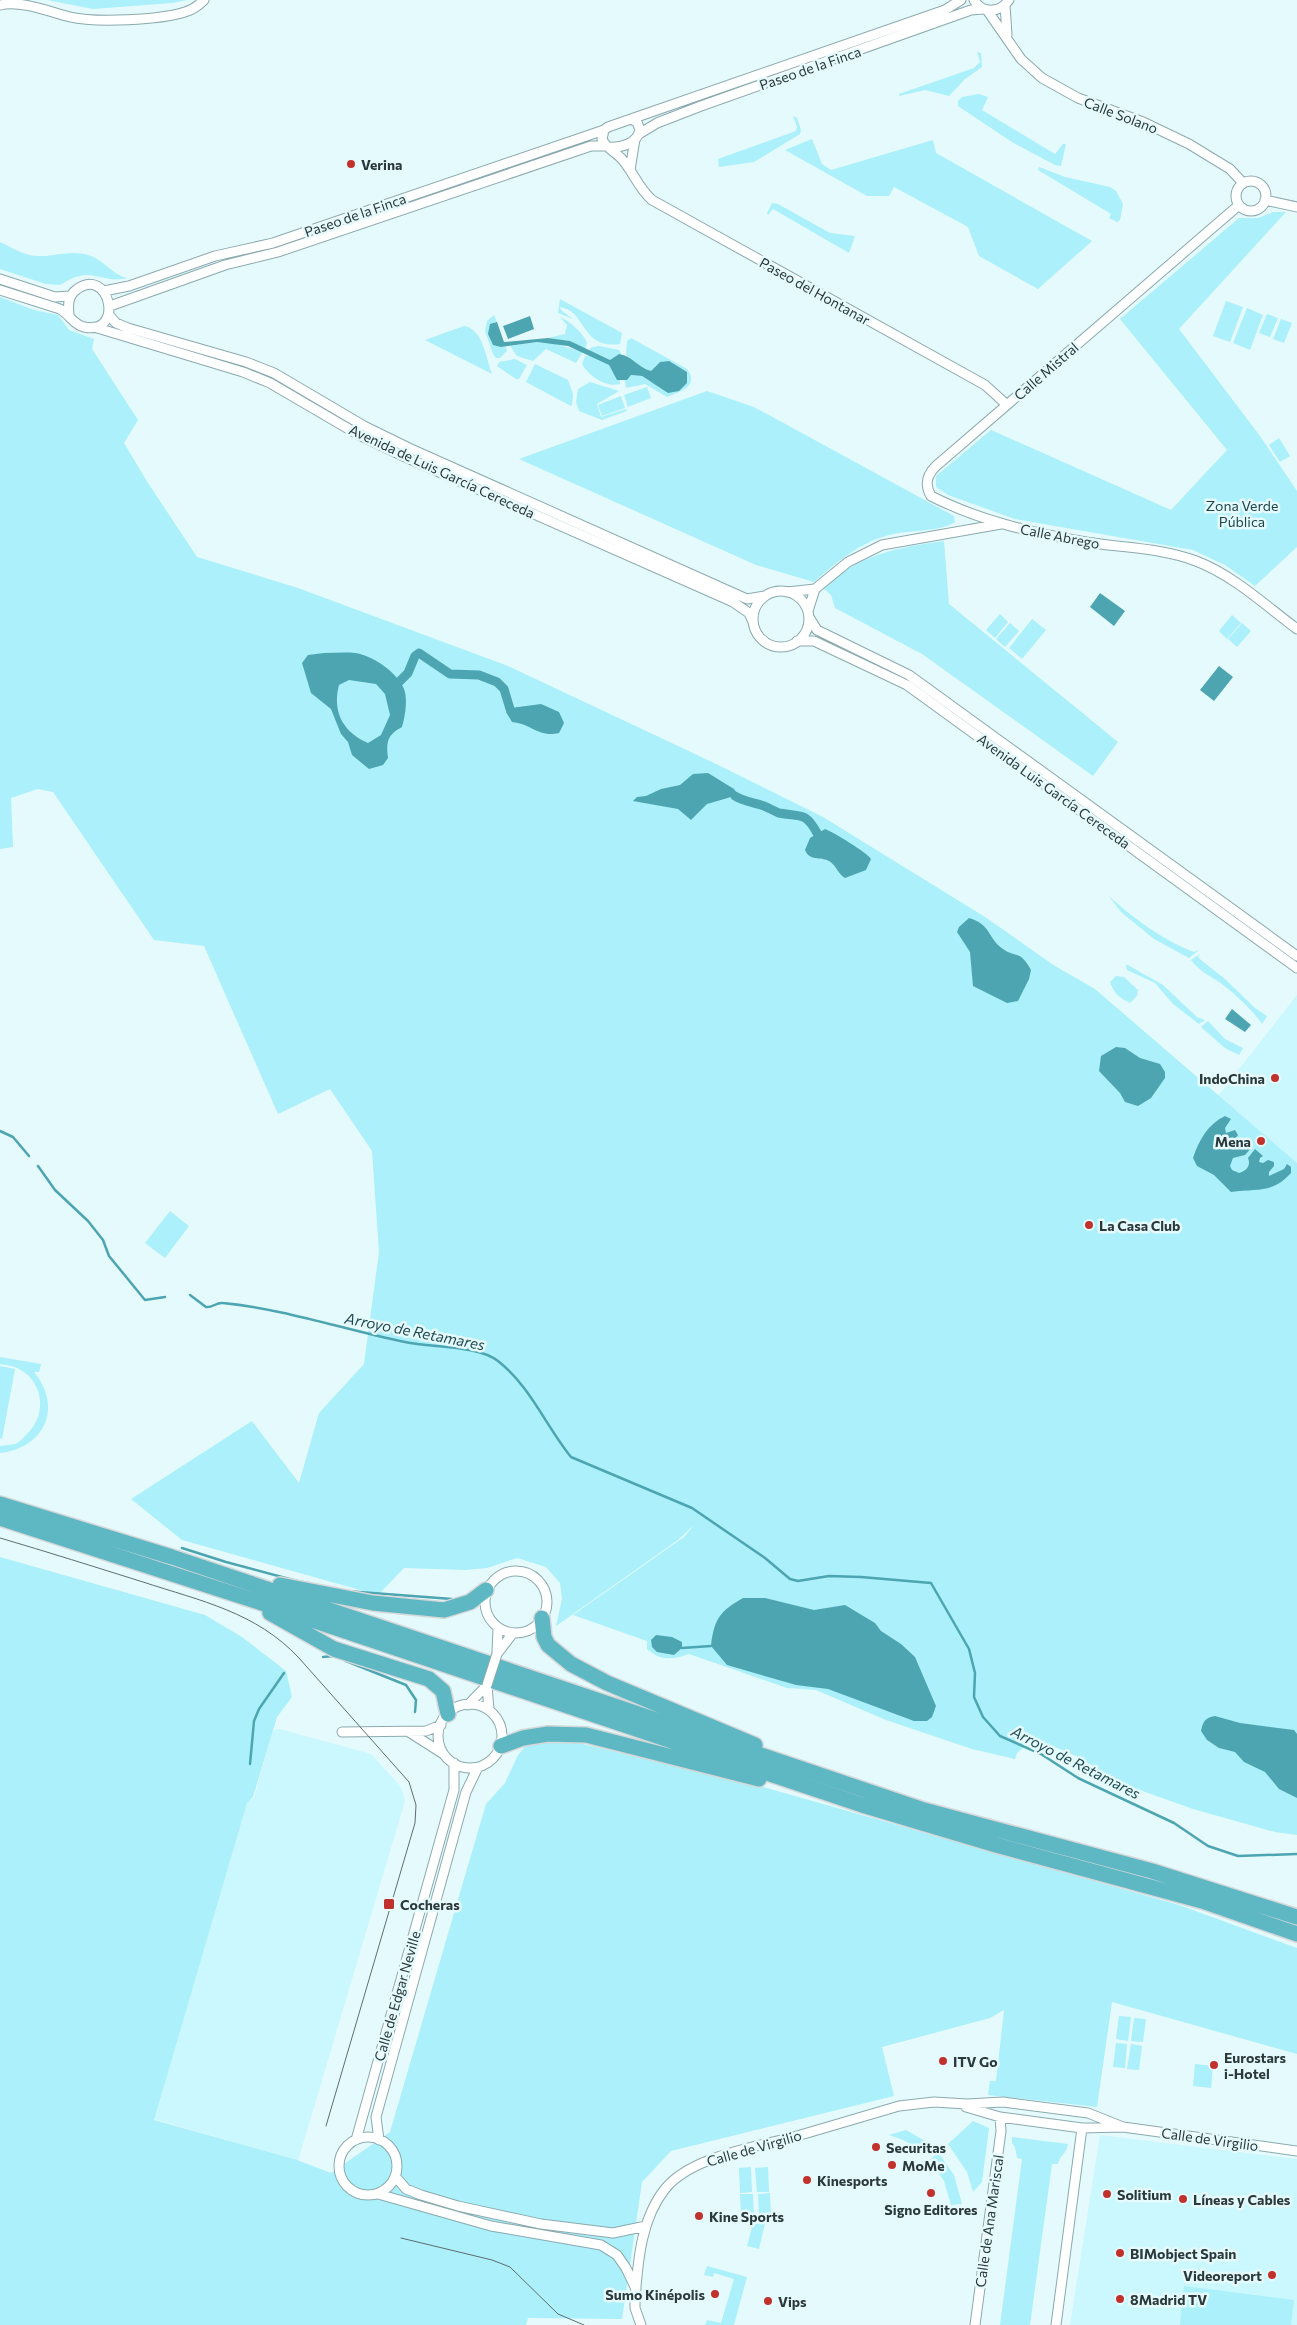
<svg xmlns="http://www.w3.org/2000/svg" width="1297" height="2325" viewBox="0 0 1297 2325" font-family="Commissioner,sans-serif">
<rect width="100%" height="100%" fill="#e5fafd"/>
<path fill="#cbf7fe" d="M1297,995V1163L1218,1096Z
M280,1729L371,1754L401,1787L405,1801L298,2161L154,2119L247,1803L254,1798L273,1730Z
M1100,2135L1297,2159V2325H1070Z"/>
<path fill="#abf0fa" d="M47,0H187L172,3L93,9Z
M977,52L981,53L982,67L965,79L949,96L925,90L899,96V94L974,68L980,62Z
M979,94L988,97L982,110L1055,154L1063,144H1066L1061,166L1055,165L1012,142L958,106V101L962,97Z
M793,116L797,118L801,130L800,134L754,162L719,167L718,159L796,131L797,127Z
M812,139L822,164L831,170L933,140L936,153L1092,241L1038,289L979,256L968,227L894,187L889,196H867L785,150Z
M1039,167L1065,177L1110,187L1116,191L1123,204L1120,220L1117,222L1109,218L1111,214L1038,170Z
M772,203L778,204L830,233L855,236L849,253L773,209L768,215L767,213Z
M1273,212H1286L1179,329L1260,436L1297,491V547L1255,586L1225,565L1193,550L1015,519L948,495L936,487V476L991,430L1171,510L1227,450L1120,319L1239,218H1258Z
M0,242C11,247 25,256 37,256C56,257 71,249 91,256C104,261 115,276 127,278C100,285 93,263 60,285L46,284L0,269Z
M0,297L34,310L58,315L69,330L94,339L92,349L138,420L124,443L148,483L197,557L298,588L508,666L712,762L823,817L985,917L1055,966L1095,989L1297,1163V1835L1275,1832L1193,1809L1123,1784L1076,1756L1034,1738L1017,1753L1015,1759L972,1749L886,1720L816,1690L787,1688L689,1654C672,1660 661,1661 647,1649V1641L573,1615L684,1537L694,1525L678,1540L556,1626L562,1599L560,1583L546,1567L517,1558L487,1568L465,1570L404,1568L378,1595L182,1540L131,1499L252,1421L299,1483L319,1413L364,1364L379,1252L372,1151L330,1089L278,1114L204,946L154,940L53,792L38,789L11,798L13,847L0,849Z
M560,299L622,333L620,344C581,350 586,310 560,307L561,310L573,319L558,313Z
M1226,301L1243,307L1230,342L1213,336Z
M1247,308L1263,315L1250,350L1233,343Z
M1267,314L1278,318L1270,337L1259,333Z
M494,315L497,322H494L501,347H506L507,351L500,358H496L493,354L485,331L487,321Z
M560,317C570,321 584,334 587,343L585,349L570,341L548,338L565,334L567,325Z
M1281,319L1292,323L1284,343L1273,339Z
M464,326C483,329 486,358 492,374L425,340Z
M631,338L687,369C700,386 680,392 667,397L645,384L626,388L625,380L631,375L642,376L650,382L687,372L669,362H660L651,371L645,370L626,355L627,341Z
M537,342L552,343L583,352L576,363L546,349L533,361L517,356L510,346Z
M599,346L619,350L622,355L619,354L610,360L588,351L592,347Z
M585,356H591L609,365L617,379L620,380V384C606,388 589,376 582,364Z
M515,359L527,365L519,379H516L497,366L499,362Z
M535,364L568,380L573,394L572,405L571,406L526,382Z
M590,382L619,391L597,404L601,417L626,409L627,411L602,420L579,411L576,402L578,389Z
M647,387L651,398L628,407L624,395Z
M707,391L754,407L954,516L955,522C941,532 907,530 889,535C859,543 837,562 814,582L756,565L519,459Z
M621,396L625,408L602,416L598,405Z
M1279,438L1290,456L1280,462L1269,445Z
M944,541L949,604L1118,742L1093,776L922,654L835,608L831,595L824,589C856,555 899,547 944,541Z
M1000,614L1008,622L995,638L986,630Z
M1232,615L1241,623L1227,639L1219,631Z
M1032,619L1046,630L1022,659L1009,648Z
M1010,623L1019,631L1005,647L996,639Z
M1242,623L1251,631L1237,647L1228,639Z
M1109,896C1131,917 1166,942 1194,952L1200,949L1189,958L1154,939L1121,912Z
M1200,954L1198,957L1201,960L1225,979L1255,1008L1267,1016L1262,1024C1254,1011 1229,988 1216,980C1206,974 1198,969 1191,960Z
M1126,964L1163,985L1197,1017L1205,1020L1199,1024L1173,1004L1155,983L1127,970Z
M1116,976L1124,977L1138,990L1137,996L1130,1003C1119,998 1114,993 1110,982Z
M1208,1021L1225,1039L1243,1048L1239,1055L1225,1048L1201,1027Z
M170,1211L189,1226L165,1258L145,1243Z
M0,1357L41,1364L39,1372H34C63,1407 45,1448 0,1453V1446C5,1445 11,1445 15,1444C20,1442 24,1437 27,1434C47,1415 44,1382 19,1369C14,1366 6,1365 0,1364Z
M0,1366L15,1369L2,1439L0,1438Z
M0,1557L205,1615L242,1637L286,1671L292,1697L277,1717L253,1797L247,1803L154,2120L297,2160L331,2173L390,2132L486,1804L505,1783L518,1755L527,1744L566,1740L763,1787L1179,1905L1297,1948V2054L1112,2002L1097,2107L988,2095L990,2081H996L1004,2010L990,2018L882,2047L894,2096L671,2151L642,2182L622,2319L528,2318L526,2325H0Z
M1119,2016L1131,2017L1128,2041L1116,2039Z
M1134,2018L1146,2019L1143,2042L1131,2041Z
M1116,2043L1127,2044L1125,2068L1113,2067Z
M1131,2044L1142,2046L1139,2070L1127,2069Z
M1195,2064L1213,2066L1211,2088L1193,2086Z
M973,2121L989,2128L982,2182L973,2192L967,2172L948,2144Z
M906,2130L925,2141L919,2149L903,2140L889,2135Z
M1012,2137L1068,2144C1067,2153 1060,2155 1058,2164H1052L1030,2325H1000L1022,2159L1017,2158L1015,2147L1012,2143Z
M938,2152L954,2175L962,2204L951,2205L944,2181L930,2160Z
M751,2167L752,2192L740,2193L739,2168Z
M768,2167L769,2192H757L755,2168Z
M770,2193L771,2217H759L758,2194Z
M753,2194L754,2218H741L740,2194Z
M754,2220L765,2223L759,2249L747,2246Z
M707,2266L747,2277L734,2325H705L707,2320L721,2323L734,2279L714,2273L713,2277L704,2275Z
M1184,2286L1294,2300L1291,2325H1180Z"/>
<path fill="#4ca5b1" fill-rule="evenodd" d="M530,316L534,329L508,339L503,326Z
M497,322L504,342L548,338L570,341L610,360L619,354C633,356 638,368 651,371L660,362L669,361L687,372V383L679,391L668,393L642,376L631,375L627,380H617L609,365L568,346L537,342L501,347L493,345L488,334L490,324Z
M1100,593L1125,611L1114,626L1090,607Z
M324,653C334,653 345,652 355,653C372,655 398,673 404,689C408,699 405,717 402,727C387,735 386,742 388,758L383,765L369,769L352,755L348,742L341,734L331,709L311,693L302,663L308,655ZM349,680L376,684L385,694L390,715L381,735L368,743C343,732 332,712 339,685Z
M1219,666L1233,677L1214,701L1200,690Z
M541,704L559,712L564,723L559,733C539,738 532,724 512,722L506,712L511,708Z
M708,773L734,789L738,795L707,804L691,820L678,809L633,801L637,797L646,796L661,789L680,785L693,774Z
M825,829C833,832 868,853 871,859L866,870L845,878C838,874 836,865 829,861C820,856 810,862 805,850L810,838Z
M969,918C991,924 988,939 1003,949C1018,959 1019,949 1031,970L1029,979L1018,1001L1007,1003L973,986L970,952L957,932L959,927Z
M1232,1009L1251,1025L1245,1032L1225,1019Z
M1116,1047L1125,1048L1140,1058L1160,1064L1165,1072V1078L1151,1098L1138,1106L1125,1102L1120,1093L1099,1071L1101,1056Z
M1225,1116L1231,1119L1225,1128L1226,1133L1235,1130L1238,1135L1234,1141L1239,1145L1244,1140L1252,1147L1245,1155L1233,1158L1230,1166L1232,1170L1239,1173C1247,1171 1251,1165 1248,1158L1255,1149L1263,1156L1260,1158L1259,1162L1263,1163L1268,1160L1274,1162V1166L1269,1172V1176L1284,1169L1287,1164L1291,1167V1173C1272,1194 1257,1188 1231,1192L1214,1175L1197,1166L1193,1158C1199,1140 1208,1124 1225,1116Z
M743,1598H765L814,1610L845,1605L875,1623L881,1631L901,1644L915,1657L936,1706L932,1717L927,1721H914L828,1689L796,1685L727,1665L711,1646C714,1619 720,1611 743,1598Z
M656,1635L672,1637L682,1642V1648L674,1655L657,1652L652,1647L651,1640Z
M1215,1716L1240,1723L1294,1730L1297,1734V1798L1279,1789L1265,1772L1244,1762L1235,1752L1219,1748L1207,1740L1201,1731C1203,1721 1205,1718 1215,1716Z"/>
<g fill="none" stroke-linecap="round" stroke-linejoin="round">
<path stroke="#4ca5b1" stroke-width="2.5" d="M0,1131L13,1137L29,1156
M38,1166L55,1190L88,1221L103,1240L109,1256L145,1300L165,1297
M190,1295L206,1307C213,1308 216,1302 223,1303C285,1309 345,1330 405,1342C432,1348 477,1345 498,1361C530,1386 546,1426 571,1457L692,1508L765,1558L790,1579L798,1581L829,1576L861,1577L931,1583L969,1649L975,1673L974,1697L983,1717L1000,1736L1041,1754L1078,1778L1174,1823L1208,1846L1238,1856L1297,1854
M182,1548L226,1562L297,1581
M346,1591L452,1599
M682,1648L711,1646
M323,1657L333,1656
M346,1661L406,1685L416,1700L415,1712
M250,1764L254,1721L259,1709L284,1673"/>
<path stroke="#4ca5b1" stroke-width="9" d="M399,682L408,673L415,656L419,653L450,674L479,675L497,682L504,689L510,709
M735,796C744,802 754,802 764,806C769,808 774,811 779,813C800,817 805,811 817,833"/>
<defs>
<path id="minor" d="M961,0L945,10L608,127L604,130L602,139C605,147 615,152 621,158C633,171 638,188 652,200L985,385L1007,405
M974,0C982,14 1000,13 1009,0
M0,5C21,0 50,12 70,17C96,23 160,20 185,12C192,10 199,5 204,0
M1005,5L1007,35
M987,10L1021,59L1042,78L1078,98L1143,122L1189,144L1230,169L1243,183
M639,134L657,123L701,106L971,10L983,9
M608,147C621,148 637,144 640,130L637,122L633,120
M630,170L635,139
M1236 196a15 15 0 1 1 30 0a15 15 0 1 1-30 0Z
M1265,200L1297,207
M1239,205L936,466C927,475 924,484 931,496C978,520 1029,532 1080,541C1118,548 1160,547 1196,561C1233,575 1265,605 1297,629
M0,279L55,297L70,296
M0,290L60,309C69,314 74,325 84,327C126,336 109,264 76,290C68,296 68,305 69,314
M104,291L129,286L215,256L273,243L604,130
M110,306L225,265L278,252L591,146H606
M109,315L116,323L128,328L246,362L274,373L364,426L409,448L747,599L765,596
M94,327L243,372L270,383L359,435L405,457L733,602L749,613L753,622
M753 619a28 28 0 1 1 56 0a28 28 0 1 1-56 0Z
M787,592L815,589L848,562L882,545L1001,524
M808,611L815,589
M809,617L817,630L909,675L1297,956
M797,641H814L907,685L1297,968
M485 1602a31 31 0 1 1 62 0a31 31 0 1 1-62 0Z
M497,1653L498,1628
M497,1654L513,1633
M487,1685L489,1710
M438 1736a32 32 0 1 1 64 0a32 32 0 1 1-64 0Z
M468,1705L487,1685
M342,1732L426,1731L441,1725
M409,1732L442,1753
M966,2107L1000,2117L1082,2128L1123,2127L1297,2151
M339 2166a29 29 0 1 1 58 0a29 29 0 1 1-58 0Z
M356,2140L454,1790V1763
M379,2140L376,2117L466,1792L478,1767
M395,2176L406,2189L421,2195L458,2206L541,2224L613,2233L646,2226
M378,2194L491,2226L601,2245L617,2255L626,2268L636,2289
M641,2325L635,2308V2298C638,2261 641,2219 665,2189C691,2156 758,2147 797,2136C831,2126 865,2116 899,2106L934,2102L967,2104L1003,2102L1088,2113L1123,2127
M975,2325L1001,2131L1000,2117
M1056,2325L1082,2128"/>
<path id="trunk" d="M0,1504L172,1557L924,1810L1152,1871L1297,1917
M0,1518L262,1603L862,1805L996,1845L1202,1901L1297,1934
M280,1585L373,1603L444,1610L470,1602L486,1590
M270,1613L334,1649L429,1679L443,1691L448,1714
M542,1618L544,1637L548,1645L571,1664L607,1683L755,1745
M501,1746L523,1738L548,1734L586,1735L759,1779"/>
</defs>
<use href="#minor" stroke="#8aaaaf" stroke-width="11"/>
<use href="#trunk" stroke="#d5d7d8" stroke-width="18"/>
<use href="#minor" stroke="#fff" stroke-width="9"/>
<use href="#trunk" stroke="#5eb8c4" stroke-width="15"/>
<path stroke="#5e6e70" stroke-width="1" d="M0,1538C48,1552 95,1567 143,1582C201,1601 256,1612 299,1658L409,1782L416,1805L415,1823L326,2126
M401,2238L492,2260L510,2267L558,2314L584,2325"/>
<defs>
<path id="minor-bridge" d="M487,1685L497,1654"/>
</defs>
<use href="#minor-bridge" stroke="#8aaaaf" stroke-width="11" stroke-linecap="butt"/>
<use href="#minor-bridge" stroke="#fff" stroke-width="9"/>
</g>
<g fill="#c1322d" stroke="#e5fafd" stroke-width="2">
<circle cx="351" cy="164" r="5"/>
<circle cx="1275" cy="1078" r="5"/>
<circle cx="1261" cy="1141" r="5"/>
<circle cx="1089" cy="1225" r="5"/>
<rect x="383" y="1898" width="12" height="12" rx="2.5"/>
<circle cx="943" cy="2061" r="5"/>
<circle cx="1214" cy="2065" r="5"/>
<circle cx="876" cy="2147" r="5"/>
<circle cx="892" cy="2165" r="5"/>
<circle cx="807" cy="2180" r="5"/>
<circle cx="931" cy="2193" r="5"/>
<circle cx="1107" cy="2194" r="5"/>
<circle cx="1183" cy="2199" r="5"/>
<circle cx="699" cy="2216" r="5"/>
<circle cx="1120" cy="2253" r="5"/>
<circle cx="1272" cy="2275" r="5"/>
<circle cx="715" cy="2294" r="5"/>
<circle cx="1120" cy="2299" r="5"/>
<circle cx="768" cy="2301" r="5"/>
</g>
<g text-anchor="middle" dominant-baseline="central" stroke-width="5" stroke-linejoin="round" paint-order="stroke">
<g font-size="14" fill="#2c393b" stroke="#e5fafd">
<text transform="translate(810 68) rotate(-19)">Paseo de la Finca</text>
<text transform="translate(1121 115) rotate(21)">Calle Solano</text>
<text transform="translate(355 215) rotate(-19)">Paseo de la Finca</text>
<text transform="translate(815 291) rotate(29)">Paseo del Hontanar</text>
<text transform="translate(1046 371) rotate(-41)">Calle Mistral</text>
<text transform="translate(442 471) rotate(25)">Avenida de Luis García Cereceda</text>
<text transform="translate(1060 536) rotate(11)">Calle Abrego</text>
<text transform="translate(1054 791) rotate(36)">Avenida Luis García Cereceda</text>
<text transform="translate(397 1996) rotate(-74)">Calle de Edgar Neville</text>
<text transform="translate(1210 2139) rotate(8)">Calle de Virgilio</text>
<text transform="translate(754 2148) rotate(-16)">Calle de Virgilio</text>
<text transform="translate(989 2221) rotate(-82)">Calle de Ana Mariscal</text>
</g>
<g font-size="14" font-weight="bold" fill="#2c393b" stroke="#e5fafd" text-anchor="start">
<text x="361" y="164">Verina</text>
<text x="1265" y="1078" text-anchor="end">IndoChina</text>
<text x="1251" y="1141" text-anchor="end">Mena</text>
<text x="1099" y="1225">La Casa Club</text>
<text x="400" y="1904">Cocheras</text>
<text x="1224" y="2057">Eurostars<tspan x="1224" dy="16">i-Hotel</tspan></text>
<text x="953" y="2061">ITV Go</text>
<text x="886" y="2147">Securitas</text>
<text x="902" y="2165">MoMe</text>
<text x="817" y="2180">Kinesports</text>
<text x="1117" y="2194">Solitium</text>
<text x="1193" y="2199">Líneas y Cables</text>
<text x="931" y="2209" text-anchor="middle">Signo Editores</text>
<text x="709" y="2216">Kine Sports</text>
<text x="1130" y="2253">BIMobject Spain</text>
<text x="1262" y="2275" text-anchor="end">Videoreport</text>
<text x="705" y="2294" text-anchor="end">Sumo Kinépolis</text>
<text x="1130" y="2299">8Madrid TV</text>
<text x="778" y="2301">Vips</text>
</g>
<g font-size="14" fill="#1d464c" stroke="#e5fafd">
<text x="1242" y="505">Zona Verde<tspan x="1242" dy="16">Pública</tspan></text>
</g>
<g font-size="15" font-style="italic" fill="#224b51" stroke="#e5fafd">
<text transform="translate(415 1331) rotate(11)">Arroyo de Retamares</text>
<text transform="translate(1076 1762) rotate(27)">Arroyo de Retamares</text>
</g>
</g>
</svg>
